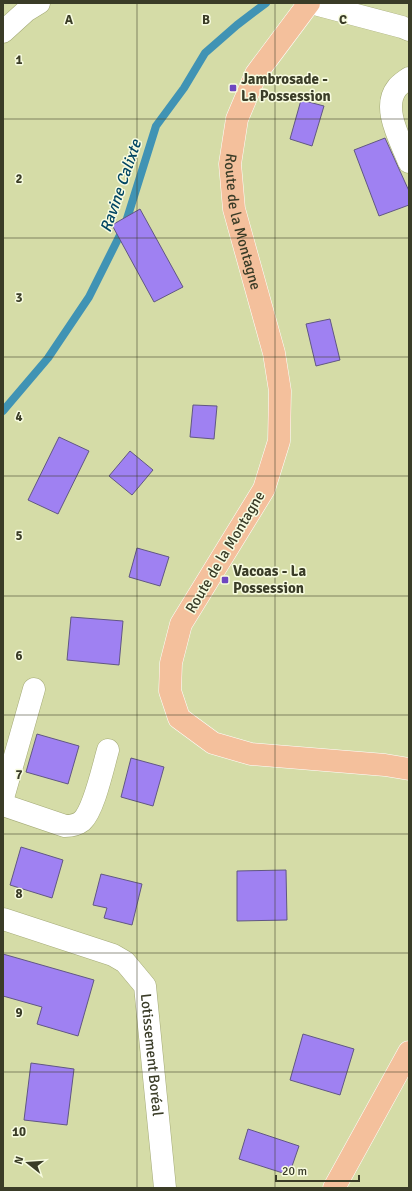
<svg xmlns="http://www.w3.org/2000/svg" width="412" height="1191" viewBox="0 0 412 1191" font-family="Signika,sans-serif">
<rect width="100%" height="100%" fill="#d5dca7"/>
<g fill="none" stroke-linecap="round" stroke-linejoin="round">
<path stroke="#4093b4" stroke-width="8" d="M3,411L48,358L89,297L125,225L156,126L184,88L205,53L237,25L266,3"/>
</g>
<path fill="#9f81f2" stroke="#615783" d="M301,100L324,106L312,146L290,139Z
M385,138L409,191V205L379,216L354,150Z
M140,209L183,287L154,302L112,225Z
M330,319L340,360L316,366L306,324Z
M193,405L217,406L214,439L190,437Z
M59,437L89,451L58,514L28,500Z
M130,451L153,470L132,495L109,476Z
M137,548L169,557L160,586L129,577Z
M71,617L123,621L119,665L67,660Z
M37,734L79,746L68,784L26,772Z
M131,758L164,767L153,806L121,797Z
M21,847L63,860L52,898L10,885Z
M286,870L287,920L237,921V871Z
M101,874L142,884L132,925L104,918L107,908L93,905Z
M3,954L94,980L78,1036L37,1024L42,1007L3,996Z
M303,1034L354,1049L340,1095L290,1080Z
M31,1063L74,1069L67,1125L24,1120Z
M248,1129L299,1146L289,1175L239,1159Z"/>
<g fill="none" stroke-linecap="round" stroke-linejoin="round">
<defs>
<g id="minor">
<path d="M311,3L402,27L409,30"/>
<path d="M3,32L26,11L39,3"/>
<path d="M409,78C405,81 400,84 397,88C381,108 401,141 409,162"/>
<path d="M3,798L34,689"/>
<path d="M3,805L65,826C71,826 77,825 82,821C94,810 103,767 108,750"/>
<path id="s1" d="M3,919L113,955L125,962L145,986L165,1188"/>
</g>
<g id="major">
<path id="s2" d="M309,3L256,74L237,119L230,164L234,209L274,353L280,391L279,441L264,489L181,624L171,663L170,691L179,718L213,743L251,754L385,765L409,769"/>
<path d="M334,1188L409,1052"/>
</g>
</defs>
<use href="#minor" stroke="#a4aa77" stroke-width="23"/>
<use href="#major" stroke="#fff" stroke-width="23"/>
<use href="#minor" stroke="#fff" stroke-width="22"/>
<use href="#major" stroke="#f4c09c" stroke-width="22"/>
</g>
<path fill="none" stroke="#3a3c27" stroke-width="1" stroke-opacity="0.55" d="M137,3V1188M275,3V1188M3,119H409M3,238H409M3,357H409M3,476H409M3,596H409M3,715H409M3,834H409M3,953H409M3,1072H409"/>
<g fill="#6e47c0" stroke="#f7fbe0" stroke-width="1.5">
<rect x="229" y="84" width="8" height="8" rx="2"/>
<rect x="221" y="576" width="8" height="8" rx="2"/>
</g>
<g text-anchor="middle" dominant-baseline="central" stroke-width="3" stroke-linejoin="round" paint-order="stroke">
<g font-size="15" font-weight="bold" fill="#3a3c27" stroke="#f7fbe0" text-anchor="start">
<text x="241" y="79">Jambrosade -<tspan x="241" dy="17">La Possession</tspan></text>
<text x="233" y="571">Vacoas - La<tspan x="233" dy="17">Possession</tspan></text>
</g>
<g font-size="15" fill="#3a3c27" stroke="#f7fbe0">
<text stroke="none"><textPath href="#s2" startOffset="242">Route de la Montagne</textPath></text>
<text transform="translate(225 552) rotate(-59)">Route de la Montagne</text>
<text stroke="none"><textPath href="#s1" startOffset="230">Lotissement Boréal</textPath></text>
</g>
<g font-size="16" font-style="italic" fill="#004562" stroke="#f7fbe0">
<text transform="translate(121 186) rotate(-71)">Ravine Calixte</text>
</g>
</g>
<g font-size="13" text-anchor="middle" font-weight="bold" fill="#3a3c27" stroke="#f7fbe0" stroke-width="3" stroke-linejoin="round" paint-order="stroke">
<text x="69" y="24">A</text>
<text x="206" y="24">B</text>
<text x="343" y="24">C</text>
<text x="19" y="64">1</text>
<text x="19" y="183">2</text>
<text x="19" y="302">3</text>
<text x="19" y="421">4</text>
<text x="19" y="540">5</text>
<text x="19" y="660">6</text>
<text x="19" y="779">7</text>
<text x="19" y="898">8</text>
<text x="19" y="1017">9</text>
<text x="19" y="1136">10</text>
</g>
<rect width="412" height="1191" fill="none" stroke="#3a3c27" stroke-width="8"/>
<g transform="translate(28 1163) rotate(287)" stroke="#f7fbe0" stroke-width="3" paint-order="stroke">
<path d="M0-3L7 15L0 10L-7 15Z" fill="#3a3c27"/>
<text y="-6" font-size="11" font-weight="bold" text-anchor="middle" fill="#3a3c27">N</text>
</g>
<path d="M276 1175v6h83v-6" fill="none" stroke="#3a3c27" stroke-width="2"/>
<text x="282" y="1175" font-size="12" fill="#3a3c27" stroke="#f7fbe0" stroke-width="3" paint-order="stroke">20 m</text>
</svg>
